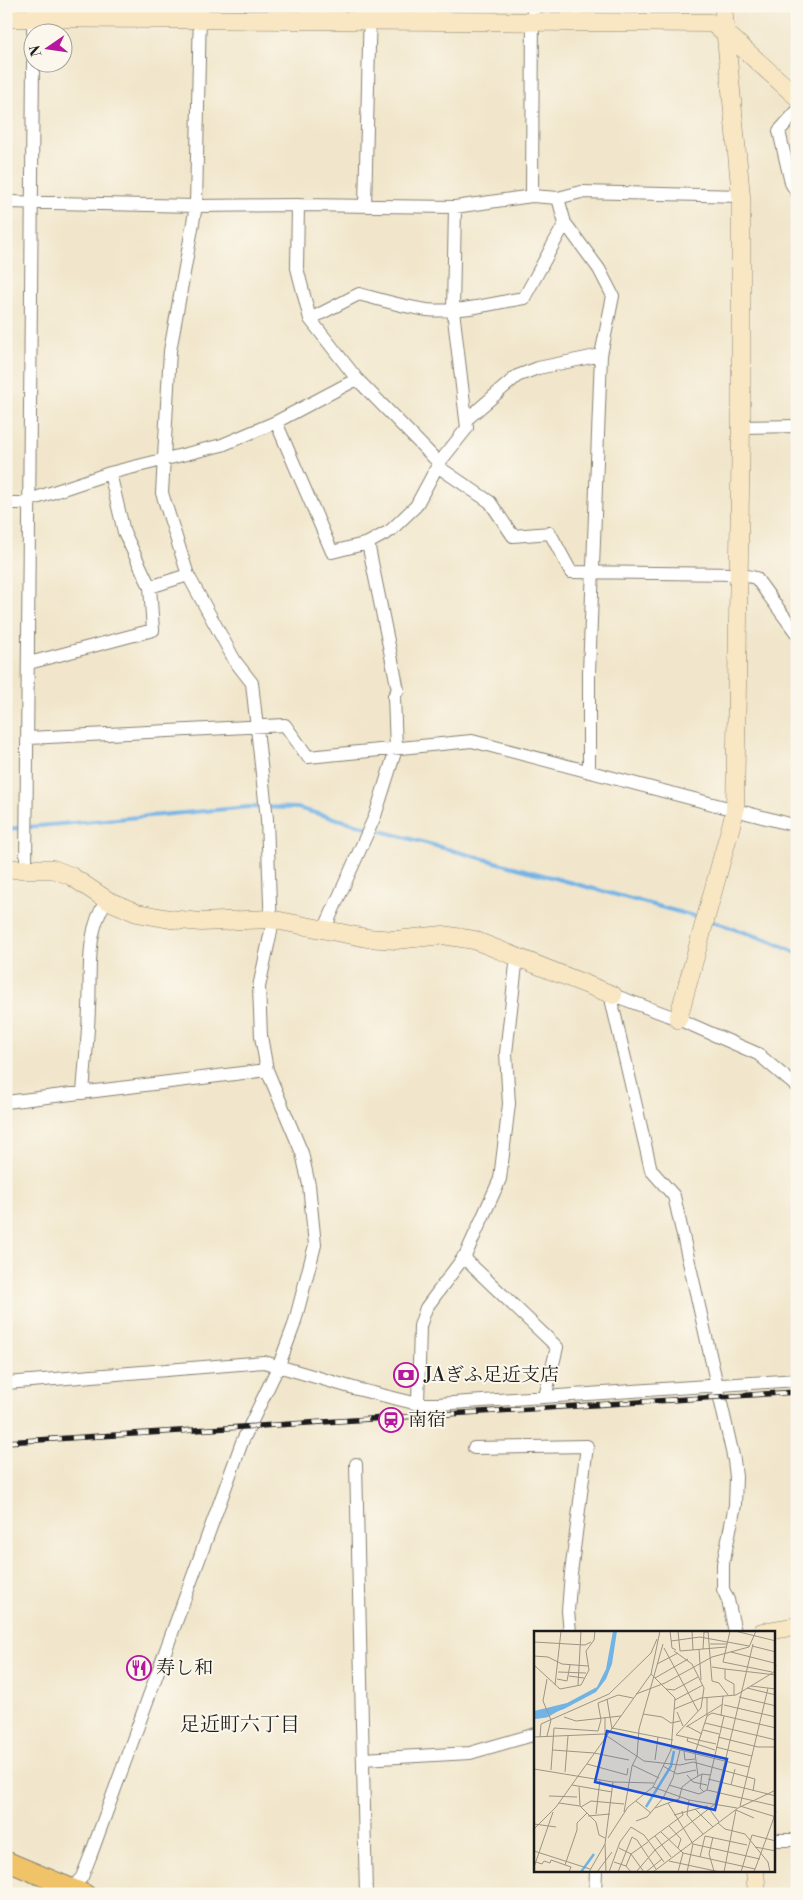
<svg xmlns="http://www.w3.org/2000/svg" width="803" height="1900" viewBox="0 0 803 1900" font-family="'Libre Bodoni','Noto Serif JP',serif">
<rect width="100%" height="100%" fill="#fbf7ec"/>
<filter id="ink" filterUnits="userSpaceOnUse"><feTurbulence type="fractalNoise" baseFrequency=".02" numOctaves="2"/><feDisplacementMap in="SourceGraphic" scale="10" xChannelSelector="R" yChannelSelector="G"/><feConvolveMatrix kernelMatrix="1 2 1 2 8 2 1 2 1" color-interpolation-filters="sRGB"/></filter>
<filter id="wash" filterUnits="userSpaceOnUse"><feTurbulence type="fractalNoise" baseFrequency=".0096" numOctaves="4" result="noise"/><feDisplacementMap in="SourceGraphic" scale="20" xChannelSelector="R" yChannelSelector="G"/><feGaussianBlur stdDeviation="1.12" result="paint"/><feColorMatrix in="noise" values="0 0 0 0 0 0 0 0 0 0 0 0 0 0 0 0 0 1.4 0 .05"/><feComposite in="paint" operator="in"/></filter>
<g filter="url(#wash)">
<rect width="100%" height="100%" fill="#f1e6cb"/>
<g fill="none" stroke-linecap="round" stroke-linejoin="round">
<path stroke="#72b3e6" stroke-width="4" d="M6,829L249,807L297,808L701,918
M710,921L771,941L797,953
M6,1892L11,1894"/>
</g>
</g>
<g filter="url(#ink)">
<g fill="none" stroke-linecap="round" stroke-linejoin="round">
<defs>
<path id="street" d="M33,32L34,6
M797,111L779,131L791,183L797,193
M532,196L533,6
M558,198L581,192L741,196
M6,202L196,206L298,205L455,207L532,196L558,198L565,223L599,269L613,296L601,355L589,673V772
M298,205L297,268L310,319L357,379L439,463
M365,206L370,6
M310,319L359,294C381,300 404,307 427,310C459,313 493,303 524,298L565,223
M466,420L517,376L538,368L601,355
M276,422L332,552L368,543L398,690L394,696L396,749L375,816L324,930
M741,427L797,426
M437,466L490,502L513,536L550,533L571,572L739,574L756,578L797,634
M6,503H21L110,473L222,445L276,422L357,379
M368,543L390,531L416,506L439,463L467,428L453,310L455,207
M150,587L188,575
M29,663L153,630L150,587L124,532L110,473
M29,738L285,725L308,757L472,741L797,826
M26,869L33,62
M83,1093C85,1065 88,1037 89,1008C91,973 85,931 107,900
M6,1102L267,1070
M463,1257L557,1347L545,1397
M6,1383L264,1362L357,1389L418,1404H438L797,1380
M418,1404L420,1326L426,1308L466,1254L500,1179L509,1104L506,1053L516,965L519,957
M474,1448L587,1446L571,1573L568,1611L570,1632
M356,1464L366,1894
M735,1632L728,1600L723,1589V1564L735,1505L736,1477L734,1460L674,1196L651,1170L612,1003L613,995L678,1019L758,1054L797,1087
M363,1759L470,1753L536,1734
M774,1840H797
M68,1893L82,1877L90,1857L242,1442L279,1365L294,1325L315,1245L309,1185L302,1153L267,1070L261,1036L259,987L271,931L267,819L252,683L235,661L188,575L162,493L170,351L196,206L200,6
M595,1894L596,1871"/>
<path id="secondary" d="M6,18L711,23L725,32L797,97
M6,869H53L71,876L107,900L137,913L170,919L201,922L270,919L367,938L396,940L443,935L474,940L613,995
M678,1019L735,811L741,427V196L723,6
M762,1632L797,1626
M755,1871L757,1894"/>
<path id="primary" d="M6,1861L85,1894"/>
</defs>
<use href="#street" stroke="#868174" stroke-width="14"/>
<use href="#secondary" stroke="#868174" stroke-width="19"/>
<use href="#primary" stroke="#868174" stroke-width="21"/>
<use href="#street" stroke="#fff" stroke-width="12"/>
<use href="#secondary" stroke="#f9e7c3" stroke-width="18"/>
<use href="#primary" stroke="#f0c369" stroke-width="19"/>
<defs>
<path id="rail" d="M6,1442L797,1392"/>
</defs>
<use href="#rail" stroke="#1c1c1c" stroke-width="5.5"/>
<use href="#rail" stroke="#fbf7ec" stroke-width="4" stroke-dasharray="11" stroke-linecap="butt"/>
</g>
</g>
<defs>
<symbol id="bank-ring" viewBox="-11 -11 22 22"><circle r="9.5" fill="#fbf7ec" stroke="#b5179e" stroke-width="1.5"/><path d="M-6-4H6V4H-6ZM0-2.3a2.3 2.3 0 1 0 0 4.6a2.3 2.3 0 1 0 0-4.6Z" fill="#b5179e"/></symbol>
<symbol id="station-ring" viewBox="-11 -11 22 22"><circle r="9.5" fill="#fbf7ec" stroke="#b5179e" stroke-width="1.5"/><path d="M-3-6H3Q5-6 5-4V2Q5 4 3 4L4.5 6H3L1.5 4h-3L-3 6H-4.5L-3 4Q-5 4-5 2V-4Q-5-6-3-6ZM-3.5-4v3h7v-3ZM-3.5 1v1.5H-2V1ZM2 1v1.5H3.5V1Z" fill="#b5179e"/></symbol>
<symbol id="restaurant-ring" viewBox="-11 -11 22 22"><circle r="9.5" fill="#fbf7ec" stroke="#b5179e" stroke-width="1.5"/><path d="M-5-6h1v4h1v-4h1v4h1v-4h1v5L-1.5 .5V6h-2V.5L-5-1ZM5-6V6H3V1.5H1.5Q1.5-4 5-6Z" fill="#b5179e"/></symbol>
</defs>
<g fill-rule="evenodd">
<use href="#bank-ring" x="392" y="1361" width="28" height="28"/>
<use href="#station-ring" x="377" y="1406" width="28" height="28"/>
<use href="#restaurant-ring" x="125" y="1654" width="28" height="28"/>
</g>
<g text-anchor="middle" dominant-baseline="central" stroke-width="4" stroke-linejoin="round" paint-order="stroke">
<g font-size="19" fill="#1c1c1c" stroke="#fbf7ec" text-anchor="start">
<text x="424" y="1375">JAぎふ足近支店</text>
<text x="408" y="1420">南宿</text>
<text x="156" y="1668">寿し和</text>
</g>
<g font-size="20" fill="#1c1c1c" stroke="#fbf7ec">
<text x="240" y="1725">足近町六丁目</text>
</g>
</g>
<g transform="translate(534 1631)">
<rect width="241" height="241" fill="#f1e6cb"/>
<path d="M79,0H83L78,33L72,48L62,61L30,78L0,88V80L33,72L63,56L72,38Z" fill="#72b3e6"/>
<path fill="none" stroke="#72b3e6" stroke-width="2.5" d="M0,87L13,85L29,76M112,176L137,135L140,120M47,241L60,223"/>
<path fill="none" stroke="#9c9585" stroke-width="1" d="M136,0L138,17L142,19M144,0L146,20M158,0L159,19M174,0L178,50M196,0L189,31L238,41M201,0L242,10M137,10L166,6L215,15M0,11L51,14L57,11M176,13H193M218,15L242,21M130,17L164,80M165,18L167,49M169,18L170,1H174M140,20L158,33L170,57L167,77L142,104M146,20L192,16M197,21L240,32M0,25L14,26L28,33L54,35M123,33L144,22M0,34L26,58L47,54L55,39L52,20L60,9L61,0M178,36L191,38V48L200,53V64M191,38L242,44M24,41L52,42M35,45L50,47M121,47L154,28M13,48L9,70L17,89L13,105M23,48L33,50L36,34M178,50L185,52L194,64M21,54L27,0M44,54L47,0M217,55L242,58M213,57L242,64M234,57L206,175L242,186M132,58L140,59L164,46M102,63L131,52L178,26L215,16L222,0M205,66L242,75M73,68L78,98M141,69L169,54M190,74L242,86M140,78L167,67L202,64L240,41L242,34M143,81L149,95M109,83L128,86L137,92L146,90M173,85L178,82L242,97M187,85L189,65M30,86L42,90L87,85M71,86V104M171,92L242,109M153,95L168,103M152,96L189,73M78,97L139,109M169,99L185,103M64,100L67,89L64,72L84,64L99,67M142,104L182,113M0,106L70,103L110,130L146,134L159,131L221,148L219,160M6,106L7,93L75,63L117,22L123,8M184,106L224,116H242M154,107L153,110L181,119M182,116L218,125M138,117L215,136M19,119L60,122M150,120L151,129L161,128M60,122L95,129M121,129L124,106M53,133L93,144L94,137M98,134L125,147M129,135L143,143L162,139M0,138L79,151L71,213L72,241M17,139L20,97L64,100M31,141L34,105M168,143L166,157L170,161M153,144L159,151L173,154M164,145L161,122L173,85V66M174,148L242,165M157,149L168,143L176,144M79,151L120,152M38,154L78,161M135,154L165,163L173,159L242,175M197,154L201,138M45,156L46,175M119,156L155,169L203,177M173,159L190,85M15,165L43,166M155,169L153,184L169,203M102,170L117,182M25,172L46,175L62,191L65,204L71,207M134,172L159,213L226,228M47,176L57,170L90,173M121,177L145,168L148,156L157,149M161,178L179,196M202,179L220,187M90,181L98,135L103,125L105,98L129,13M62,183L66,149M140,184L173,175L185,191M54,185L76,183M102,190L113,186L129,167L139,147L146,119M184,192L191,198L211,203L234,231L236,241M0,193L22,196M135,195L147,208L144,217M0,198L22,176L117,43L126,0M127,201L149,222L221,238M121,205L137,226M171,205L213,214M179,206L175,223L180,240M74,207L94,176L119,156L137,119L141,67L117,43M114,210L149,184L148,180M221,216L242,220M85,217L97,223L110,241M0,220L56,238M166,226L171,205M135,230L186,241M2,231L8,233L10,230L16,232L17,229L37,236L35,241M80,231L92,235L97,241M31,234L43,199V192L53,182M92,235L97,223L114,211M0,236L19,181M55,241L71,213M63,241L78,221M75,241L86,211L97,196L110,204L130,231M84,241L98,206L103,209L122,238M102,241L121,219L181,173L219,13M112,241L128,228M119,241L204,177L242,159M144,241L149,222M153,241L159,213M190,241L202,179M207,241L218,204L242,210M220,241L242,181"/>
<path fill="#1d4ed8" fill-opacity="0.15" stroke="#1d4ed8" stroke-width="2.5" d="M73,100L193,128L181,179L61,151Z"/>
<rect width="241" height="241" fill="none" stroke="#1c1c1c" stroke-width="2.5"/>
</g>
<rect width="803" height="1900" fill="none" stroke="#fbf7ec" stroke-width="25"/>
<g transform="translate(48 48) rotate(257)"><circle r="24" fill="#fbf7ec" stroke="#a29f99"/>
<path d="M0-4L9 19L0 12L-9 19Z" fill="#b5179e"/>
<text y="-8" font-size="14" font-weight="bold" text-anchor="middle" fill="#1c1c1c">N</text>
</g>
</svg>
